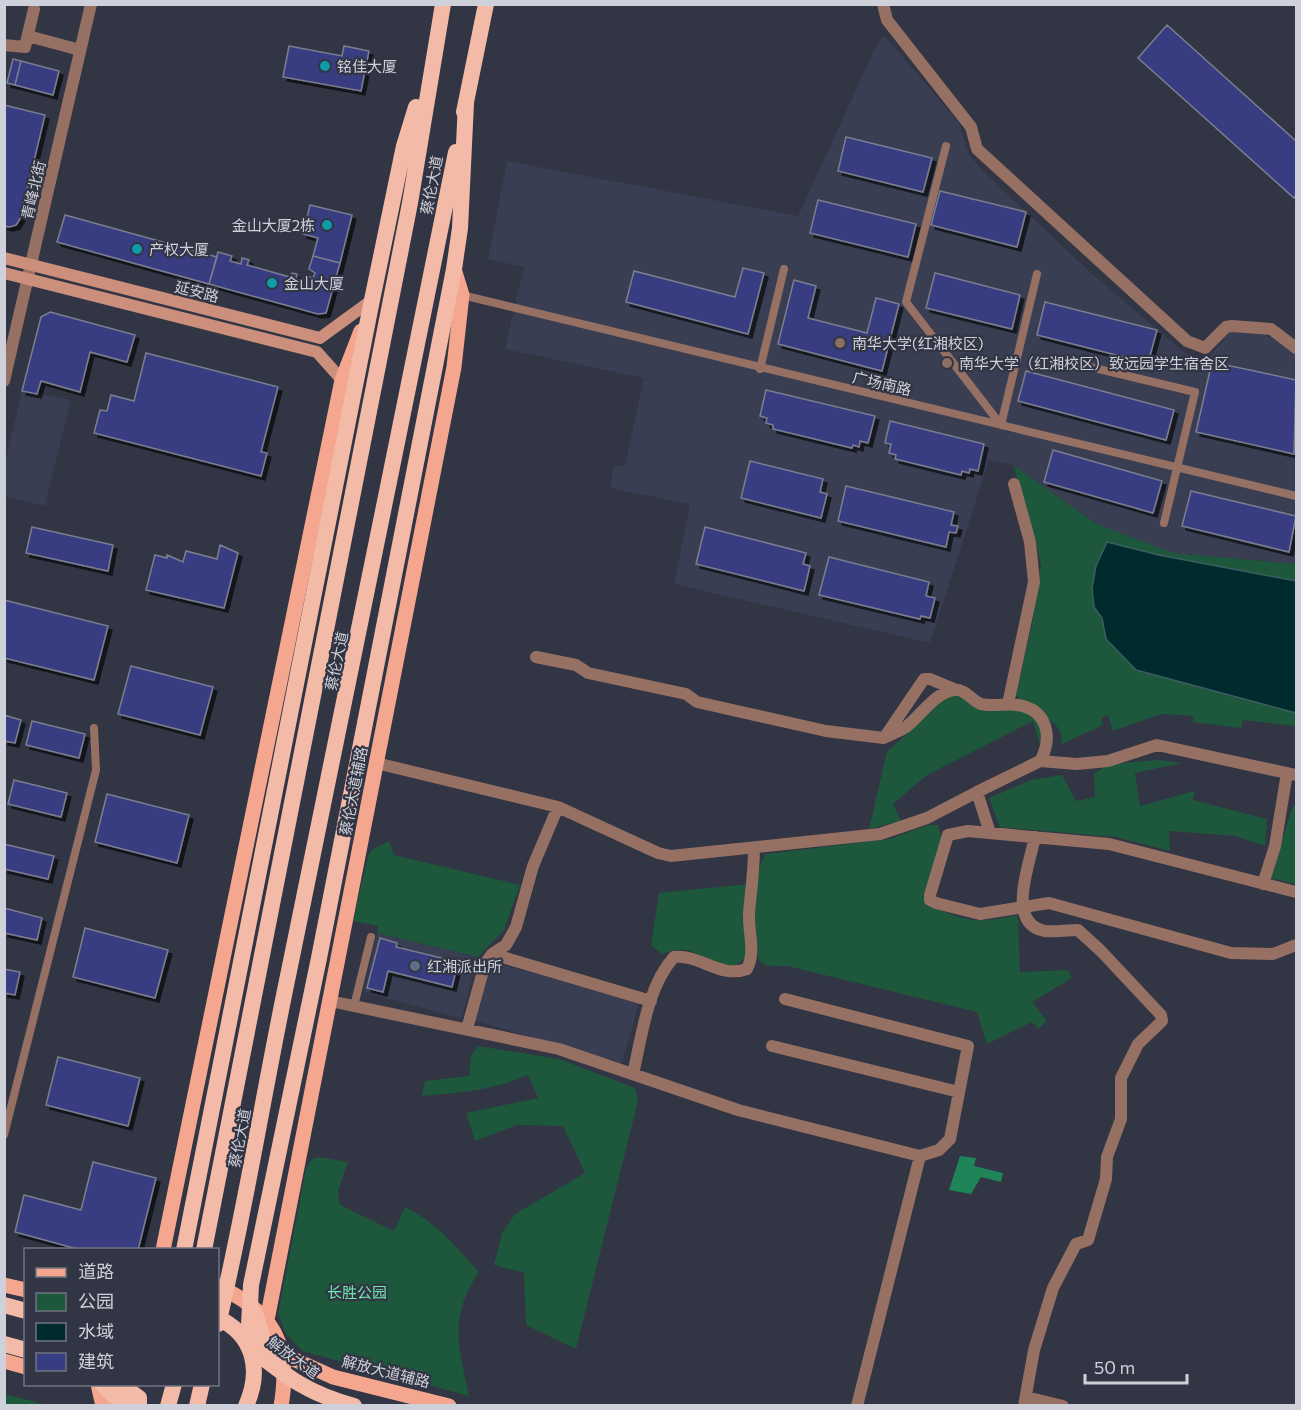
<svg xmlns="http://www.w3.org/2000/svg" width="1301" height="1410" viewBox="0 0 1301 1410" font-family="Commissioner,'Noto Sans SC',sans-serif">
<defs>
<filter id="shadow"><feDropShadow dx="4" dy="4" stdDeviation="0" flood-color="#0009"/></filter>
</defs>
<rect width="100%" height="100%" fill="#323544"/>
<path fill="#393e52" d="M884,35L959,123L968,153L983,171L1092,274L1191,358L1203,363L1230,332L1266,335L1296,354V564L1173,553L1095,523L1013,465L989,460L930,643L674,584L690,504L610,488L614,466H625L644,378L505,349L524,267L488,259L507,161L798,216L877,44Z
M22,391L71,400L45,506L5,497V463Z
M377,933L478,957L462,1016L460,1018L364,992Z
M493,962L639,1003L622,1063L476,1021Z"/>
<path fill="#1d573c" d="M1013,465L1095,523L1173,553L1296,564V726L1243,720L1241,728L1193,722L1194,716L1161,714L1113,731L1108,715L1101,718L1103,725L1062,744C1064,714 1025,715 1016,694L1032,624L1041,566L1036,541Z
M956,692C975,698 1034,708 1042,725C1045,732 1042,741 1041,749L1033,721L927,775L893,804L901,821L869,829L887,752L946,697Z
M1158,760L1182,763L1135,773L1140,806L1195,791L1193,800L1267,819L1265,846L1235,836L1169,831L1170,851L1116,837L1000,827L989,798L1031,780L1062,775L1076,801L1095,797L1094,774L1109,764Z
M1296,801V884L1271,878L1290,814Z
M928,825H938L942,839L928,905C969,922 974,924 1018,915L1020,972L1068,970L1072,978L1032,1002L1047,1021L1038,1029L1032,1022L987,1044L977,1012L787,966C779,966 765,968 760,961C749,946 754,867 766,854L889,839Z
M389,841L394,855L520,885L504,930L478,957L377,933L378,926L353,921L368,856L372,850Z
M749,884L742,919L747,935L745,958C728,977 705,954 686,950C679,949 669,951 662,954L651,945L659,893Z
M478,1046L559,1059L635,1088L638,1101L576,1349L526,1325L524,1273L494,1265L502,1233L515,1214L585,1173L563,1126L517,1125L475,1141L466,1113L538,1098L528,1075C495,1090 458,1093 422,1096L425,1081L469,1076L471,1056Z
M319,1157L348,1162L338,1191L340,1205L394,1231L405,1207C436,1222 456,1247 479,1272C448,1317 459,1347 469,1396L302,1351L286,1334L278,1314L306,1169L312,1159Z
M4,1394H5L46,1405H5Z"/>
<path fill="#1f8559" d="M960,1156L976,1158L974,1166L1003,1173L1001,1182L981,1177L971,1194L949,1190Z"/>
<path fill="#002b2d" stroke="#3e5d61" stroke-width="1.5" d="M1107,542L1159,555L1296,581V713L1136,670L1106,639L1102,618L1094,607L1092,588L1096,566Z"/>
<path fill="#373d82" stroke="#7b7e8f" stroke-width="1.5" filter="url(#shadow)" d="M1167,25L1296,141V195L1294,198L1138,58Z
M289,46L342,56L344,46L369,51L361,91L283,77Z
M13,59L21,61L15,85L7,83Z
M21,61L59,71L53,95L15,85Z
M4,105L45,115L20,219L16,225L9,227L4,226Z
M846,137L932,158L923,192L838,171Z
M940,191L1026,212L1017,247L931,225Z
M818,200L916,224L908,257L810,233Z
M310,205L352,215L340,263L313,256L318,238L303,234Z
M65,215L217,257L209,284L57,242Z
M218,252L232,256L230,261L241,264L242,258L249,260L247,265L290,277L292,273L297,274L296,279L303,281L305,276L313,278L315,273L309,269L313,256L340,263L326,313L318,314L209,284Z
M743,268L764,273L748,334L626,302L634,271L735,297Z
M935,273L1020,295L1012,329L926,308Z
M794,280L816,286L808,318L867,333L876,298L899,304L882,371L778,344Z
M1045,302L1157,330L1148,363L1037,335Z
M50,312L135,335L127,362L90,352L80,392L41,381L37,394L22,391L41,317Z
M146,353L278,387L261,452L267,453L261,476L94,433L100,410L107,411L111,395L134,401Z
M1212,362L1296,380L1294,454L1196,432Z
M1026,371L1174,410L1166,440L1018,401Z
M766,390L875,416L868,443L860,441L859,447L853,445L852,448L773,429V425L766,423L767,418L760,416Z
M890,421L984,444L978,471L970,469L969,473L962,471L961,475L895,459L896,455L889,453L891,444L885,443Z
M1053,450L1162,481L1153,513L1044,482Z
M750,461L823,479L820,492L827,494L821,518L741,498Z
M846,486L954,512L951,525L958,526L956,533L949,532L946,547L838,521Z
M1191,491L1296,516L1289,552L1182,526Z
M32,527L113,545L108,571L26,553Z
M705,527L806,553L803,564L810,566L804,591L696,564Z
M220,545L238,553L224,608L146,590L155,555L167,558V555L183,562L186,551L217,559Z
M829,557L929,582L926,596L935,598L930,618L921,616L920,619L819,595Z
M4,600L108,626L94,680L4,658Z
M131,666L213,687L200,735L118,714Z
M4,715L21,720L15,743L4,741Z
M32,721L85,734L79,758L26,745Z
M14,780L67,793L61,817L8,804Z
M107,794L189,815L177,863L95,842Z
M4,844L54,856L48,879L4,869Z
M4,908L42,918L37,940L4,933Z
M85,928L168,950L155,998L73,977Z
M380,938L397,943L396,947L458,962L452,987L388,971L383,992L367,988Z
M4,969L20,972L15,995L4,993Z
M58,1057L140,1078L128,1126L46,1105Z
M93,1162L156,1178L138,1250H81L15,1232L24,1195L81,1210Z"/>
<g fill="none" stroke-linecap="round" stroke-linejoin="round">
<path stroke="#957063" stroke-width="8" d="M946,146L906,302L1001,425L1037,274
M462,295L1296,496
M1061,360L1195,392L1164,523
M760,369L784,269
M354,1006L371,937
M4,1135L96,770L94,728"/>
<path stroke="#957063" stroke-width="12" d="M883,4L887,20L971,127L977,149L1187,341L1205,348L1226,327L1232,326L1271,329L1296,348
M28,36L80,50
M4,45L25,47L34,9
M536,657L576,665L588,673L686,694L697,702L826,731L884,738L924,679H930L954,689
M1008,704L1034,582L1030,542L1014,484
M886,737C892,734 900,731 906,727C920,716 935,693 953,690C965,688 971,700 981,704C991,707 1007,703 1018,705C1048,710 1053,738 1040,761
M376,763L558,807L658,853L671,856L880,834L927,818L977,792L990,833
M977,792L1040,761L1077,764L1108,761L1157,745L1296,775
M1263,884L1275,846L1287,773
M1296,892L1109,844L968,831L948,835L930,895V900L936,903L980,914L1049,903L1231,953L1273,954L1296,945
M492,954L651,1001
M785,999L968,1046L950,1139L939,1150L920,1156
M330,1001L559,1049L738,1110L920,1156L857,1406
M467,1029L485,964L492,954L506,945L516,927L533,866L558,807
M772,1046L959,1092
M633,1074C642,1036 647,987 674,957C700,954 720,979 747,969C756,952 748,932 749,913C751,891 754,871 754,848
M1026,1397L1063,1406
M1024,1406L1034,1350L1053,1288L1076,1244L1088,1240L1106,1179L1107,1157L1121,1119V1078L1138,1044L1162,1021L1161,1015L1101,951L1078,930C1067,930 1055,932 1045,931C1005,924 1030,863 1035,837"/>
<path stroke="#957063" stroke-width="12" d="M4,381L91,4"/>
<path stroke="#cb8f7c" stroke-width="12" d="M4,258L320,338L372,300
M4,273L317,352L342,380"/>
<path stroke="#f4a78e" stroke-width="15" d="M163,1250L342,380L361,331
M4,1285L26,1290
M218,1286C273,1312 292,1344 281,1406
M267,1320L454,367L462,295L454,269
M282,1354L333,1377L449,1406
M4,1361L26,1367
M98,1384L103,1406"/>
<path stroke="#f4baa8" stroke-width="16" d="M464,112L486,4
M184,1250L372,300L404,146L416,107
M204,1250L410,203L443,4
M4,1305L26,1311
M255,1313L265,1345L278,1363
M218,1318C254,1335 262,1370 246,1406
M218,1324C246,1208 264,1089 289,971C346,698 400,425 456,152
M4,1344L26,1350
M102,1384L124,1406
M120,1384L139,1398V1406
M168,1406L174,1384
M197,1406L202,1384
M354,1406C306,1393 286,1376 248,1346L251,1285L319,958L454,269L460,228L466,103"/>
</g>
<g fill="#0f9aa8" stroke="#323544" stroke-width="2">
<circle cx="325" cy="66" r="6"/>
<circle cx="327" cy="225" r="6"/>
<circle cx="137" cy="249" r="6"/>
<circle cx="272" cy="283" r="6"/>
</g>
<g fill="#8d6e63" stroke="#323544" stroke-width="2">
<circle cx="840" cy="343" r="6"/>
<circle cx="947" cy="363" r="6"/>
</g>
<circle fill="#5c6f8a" stroke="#323544" stroke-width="2" cx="415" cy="966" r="6"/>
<g text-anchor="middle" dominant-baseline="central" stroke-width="4.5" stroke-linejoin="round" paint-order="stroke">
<g font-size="15" fill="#cfd1da" stroke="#323544" text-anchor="start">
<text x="337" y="66">铭佳大厦</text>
<text x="315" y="225" text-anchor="end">金山大厦2栋</text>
<text x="149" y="249">产权大厦</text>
<text x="284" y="283">金山大厦</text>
<text x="852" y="343">南华大学(红湘校区)</text>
<text x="959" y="363">南华大学（红湘校区）致远园学生宿舍区</text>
<text x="427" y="966">红湘派出所</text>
</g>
<g font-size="15" fill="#cfd1da" stroke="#323544">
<text transform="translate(431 185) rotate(-79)">蔡伦大道</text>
<text transform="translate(33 190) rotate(-77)">青峰北街</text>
<text transform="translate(197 291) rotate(14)">延安路</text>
<text transform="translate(882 383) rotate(13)">广场南路</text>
<text transform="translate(336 661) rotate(-78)">蔡伦大道</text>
<text transform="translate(353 791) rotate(-79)">蔡伦大道辅路</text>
<text transform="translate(239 1138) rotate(-79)">蔡伦大道</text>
<text transform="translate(294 1357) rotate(36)">解放大道</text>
<text transform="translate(386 1371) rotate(14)">解放大道辅路</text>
</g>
<g font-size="15" fill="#6debad" stroke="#323544">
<text x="357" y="1292">长胜公园</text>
</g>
</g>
<rect width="1301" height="1410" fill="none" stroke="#cfd1da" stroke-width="12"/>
<rect x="24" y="1248" width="195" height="138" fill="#323544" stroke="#717380" stroke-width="1.5"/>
<rect x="36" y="1268" width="30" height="9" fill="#f4a78e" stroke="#717380" stroke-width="1.5"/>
<text x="78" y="1278" font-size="18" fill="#cfd1da">道路</text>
<rect x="36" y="1293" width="30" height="18" fill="#1d573c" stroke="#717380" stroke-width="1.5"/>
<text x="78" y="1308" font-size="18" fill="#cfd1da">公园</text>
<rect x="36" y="1323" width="30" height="18" fill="#002b2d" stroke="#717380" stroke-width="1.5"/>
<text x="78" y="1338" font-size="18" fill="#cfd1da">水域</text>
<rect x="36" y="1353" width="30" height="18" fill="#373d82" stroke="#717380" stroke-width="1.5"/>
<text x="78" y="1368" font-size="18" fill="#cfd1da">建筑</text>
<path d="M1085 1374v9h102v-9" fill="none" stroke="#cfd1da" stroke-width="3"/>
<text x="1094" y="1374" font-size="18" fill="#cfd1da" stroke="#323544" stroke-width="4.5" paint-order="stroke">50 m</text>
</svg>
